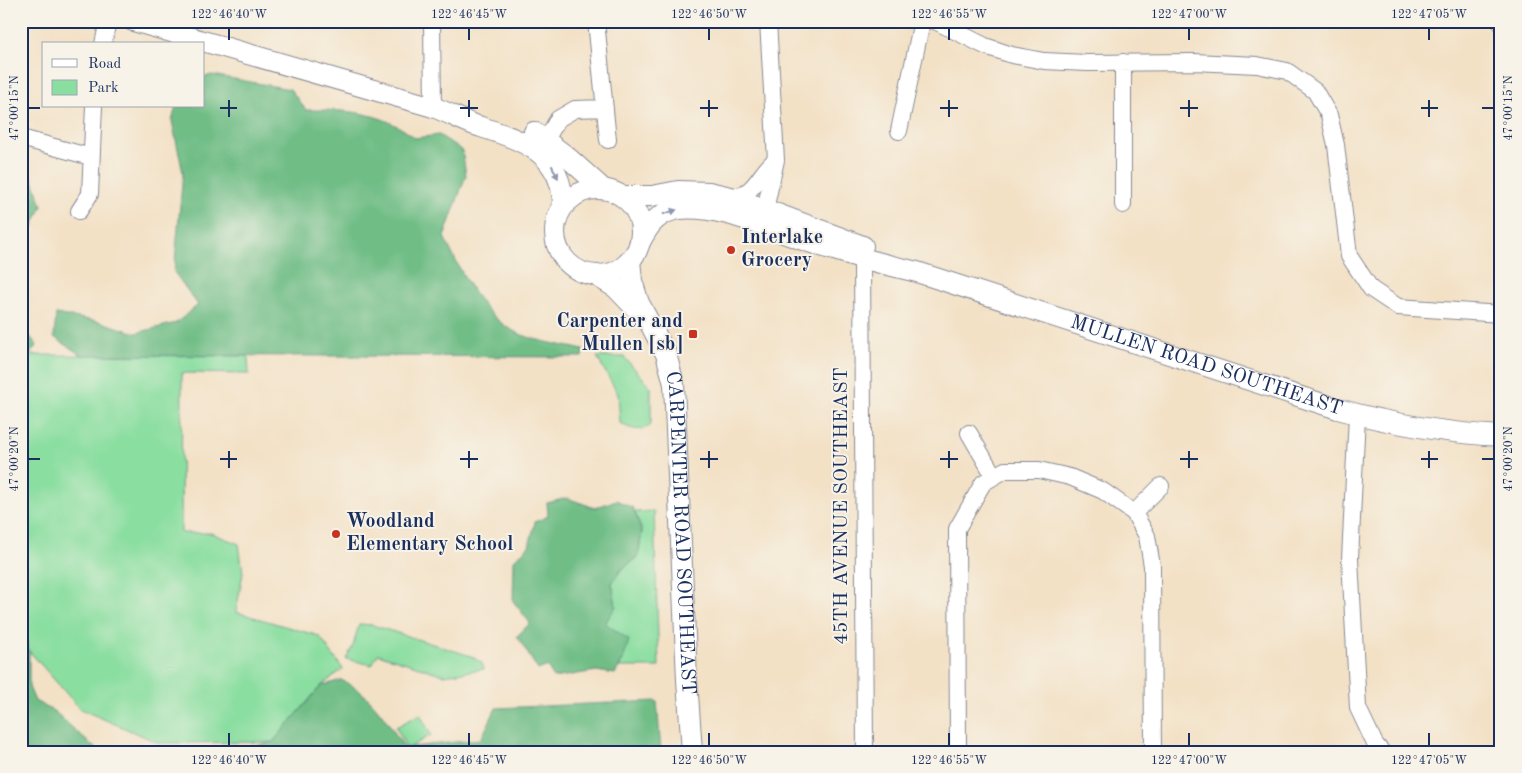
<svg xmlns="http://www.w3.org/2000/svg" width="1522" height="773" viewBox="0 0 1522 773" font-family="'Old Standard TT',serif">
<rect width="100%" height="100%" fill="#f7f3e8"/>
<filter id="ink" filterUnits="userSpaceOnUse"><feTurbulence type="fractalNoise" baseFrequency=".02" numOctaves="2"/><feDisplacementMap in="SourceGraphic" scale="10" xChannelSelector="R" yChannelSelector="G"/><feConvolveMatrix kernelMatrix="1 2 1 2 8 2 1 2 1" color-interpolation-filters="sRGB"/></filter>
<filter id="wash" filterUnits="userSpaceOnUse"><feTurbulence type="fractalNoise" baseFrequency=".0096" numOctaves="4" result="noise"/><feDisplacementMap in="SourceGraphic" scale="20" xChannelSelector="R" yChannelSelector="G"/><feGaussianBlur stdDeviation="1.12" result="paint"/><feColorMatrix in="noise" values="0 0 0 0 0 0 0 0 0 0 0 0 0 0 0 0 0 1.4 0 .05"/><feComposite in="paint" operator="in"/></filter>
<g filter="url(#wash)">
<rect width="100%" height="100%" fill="#f3e1c6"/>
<path fill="#8adea0" stroke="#52867f" d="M29,355L248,356L249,374L182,373L181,533H211L239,544L243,573L236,612L319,636L343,669L321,686L273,742L159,743L80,709L29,651L21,621V382Z
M597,357H624L651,387V425C642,433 629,429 620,423L618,394Z
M654,511L659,667H619L623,660L605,623L616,606L612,583L620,571L638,556L642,532L635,512Z
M359,624L372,625L471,656L482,663L484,669L444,675L378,654L372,665L346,659L353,646Z
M420,714L431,735L407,749L396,727Z"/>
<path fill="#6fbd86" stroke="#457672" d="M212,75L290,89L306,110C347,110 382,111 415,138L439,135L462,150L466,175L444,237C462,273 482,319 522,335C541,342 563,345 583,350L582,357L81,355L54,337L56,314L101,322L136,333L176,323L198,305L174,272L183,173L172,121L176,106H204V77Z
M21,163H27L42,206L32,228L21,227Z
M21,331L26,332L37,345L29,355L21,382Z
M567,498L595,508L616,500L633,508L642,532L638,556L620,571L612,583L616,606L605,623L629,640L623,660L615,674L596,671L553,678L548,666L538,670L517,636L530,623L513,601L514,560L529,546L535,522L548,516L547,503Z
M21,621L29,651V687L35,701L55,712L99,752H21Z
M341,680C372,693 387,722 405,748L481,739L496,708L657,701L661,752H228L273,742L321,686Z"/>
</g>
<g filter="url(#ink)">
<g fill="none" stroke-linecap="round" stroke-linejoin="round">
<defs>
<path id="minor" d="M432,21L433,107
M596,21L608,140
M935,21L985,46L1012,55L1044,61L1087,63L1194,62L1257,65L1287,71L1315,91L1329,115L1336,145L1349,256L1371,289L1398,307L1501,314
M1500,21L1501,23
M103,44L108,21
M899,131L922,21
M21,138L91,157
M546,140L558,119L575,109L605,108
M735,198C756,191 759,174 774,161
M1123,205V62
M79,211L90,194L94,106
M756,213L765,210L776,160L768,21
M862,260L865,752
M1357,415L1350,559L1358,708L1375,744L1382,752
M969,433L994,476
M1134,513L1161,486
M958,752L957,529L983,483L1005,470H1039L1070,477L1103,491L1134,513L1147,536L1152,566L1153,752"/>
<g id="tertiary">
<path d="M133,21L433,107C447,112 459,119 472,124C517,139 562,149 563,205"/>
<path d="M534,132L565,155L603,189"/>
<circle cx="598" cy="232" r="43"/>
<path d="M622,196H652L678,191L709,192L735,198L863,246"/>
<path id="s1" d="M640,242C649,225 658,212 679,209C721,205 764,227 803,240C841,253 878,263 917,272L1338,409C1392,424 1445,433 1501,436"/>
<path id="s2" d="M630,260L632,281L639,303L666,354L674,384L687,680L692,752"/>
<path d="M595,275L616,288L639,312"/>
</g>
</defs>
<use href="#minor" stroke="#878892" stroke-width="18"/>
<use href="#tertiary" stroke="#878892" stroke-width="22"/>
<use href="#minor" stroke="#fff" stroke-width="16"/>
<use href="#tertiary" stroke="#fff" stroke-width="20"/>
</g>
<defs><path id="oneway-solid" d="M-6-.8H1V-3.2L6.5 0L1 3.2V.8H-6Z" transform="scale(1.25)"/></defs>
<g fill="#8d97ae">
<use href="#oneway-solid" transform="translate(555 172) rotate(63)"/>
<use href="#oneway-solid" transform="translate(670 212) rotate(-18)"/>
</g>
</g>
<path fill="none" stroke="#1b2f5e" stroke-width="2" d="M229,28V40M469,28V40M709,28V40M949,28V40M1189,28V40M1429,28V40M229,100V117M469,100V117M709,100V117M949,100V117M1189,100V117M1429,100V117M28,108H40M220,108H237M460,108H478M700,108H718M940,108H958M1180,108H1198M1421,108H1438M1482,108H1494M229,451V468M469,451V468M709,451V468M949,451V468M1189,451V468M1429,451V468M28,459H40M220,459H237M460,459H478M700,459H718M940,459H958M1180,459H1198M1421,459H1438M1482,459H1494M229,733V746M469,733V746M709,733V746M949,733V746M1189,733V746M1429,733V746"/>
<g fill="#c8321e" stroke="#f7f3e8" stroke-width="2">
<circle cx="731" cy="250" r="5"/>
<rect x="688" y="329" width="10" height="10" rx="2.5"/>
<circle cx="336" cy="534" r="5"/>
</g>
<g text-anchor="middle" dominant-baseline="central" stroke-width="4" stroke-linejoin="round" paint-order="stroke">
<g font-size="20" font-weight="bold" fill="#1b2f5e" stroke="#f7f3e8" text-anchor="start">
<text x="741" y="238">Interlake<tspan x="741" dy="23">Grocery</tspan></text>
<text x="683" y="322" text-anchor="end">Carpenter and<tspan x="683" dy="23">Mullen [sb]</tspan></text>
<text x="346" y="522">Woodland<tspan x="346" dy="23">Elementary School</tspan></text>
</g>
<g font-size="20" fill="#1b2f5e" stroke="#f7f3e8">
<text stroke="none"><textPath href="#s1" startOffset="605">MULLEN ROAD SOUTHEAST</textPath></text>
<text transform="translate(842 506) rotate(-90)">45TH AVENUE SOUTHEAST</text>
<text stroke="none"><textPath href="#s2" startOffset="282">CARPENTER ROAD SOUTHEAST</textPath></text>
</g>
</g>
<rect width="1522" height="773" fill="none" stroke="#f7f3e8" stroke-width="55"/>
<rect x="42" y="42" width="162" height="65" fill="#f7f3e8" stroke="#9fa5b1"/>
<rect x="52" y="59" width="25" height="8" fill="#ffffff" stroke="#9fa5b1"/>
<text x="88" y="68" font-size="15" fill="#1b2f5e">Road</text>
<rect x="52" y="80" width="25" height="15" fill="#8adea0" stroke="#9fa5b1"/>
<text x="88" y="92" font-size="15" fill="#1b2f5e">Park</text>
<rect x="28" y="28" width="1466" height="718" fill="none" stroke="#1b2f5e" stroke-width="2"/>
<g font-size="12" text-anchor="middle" fill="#1b2f5e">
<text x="229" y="18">122°46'40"W</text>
<text x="469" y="18">122°46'45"W</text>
<text x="709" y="18">122°46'50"W</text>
<text x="949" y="18">122°46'55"W</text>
<text x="1189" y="18">122°47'00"W</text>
<text x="1429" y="18">122°47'05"W</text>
<text transform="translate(1508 108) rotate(-90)" y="4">47°00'15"N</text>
<text transform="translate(14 108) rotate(-90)" y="4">47°00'15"N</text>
<text transform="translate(1508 459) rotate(-90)" y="4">47°00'20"N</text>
<text transform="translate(14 459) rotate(-90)" y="4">47°00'20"N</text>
<text x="229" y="764">122°46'40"W</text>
<text x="469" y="764">122°46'45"W</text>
<text x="709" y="764">122°46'50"W</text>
<text x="949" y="764">122°46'55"W</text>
<text x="1189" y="764">122°47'00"W</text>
<text x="1429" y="764">122°47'05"W</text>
</g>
</svg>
